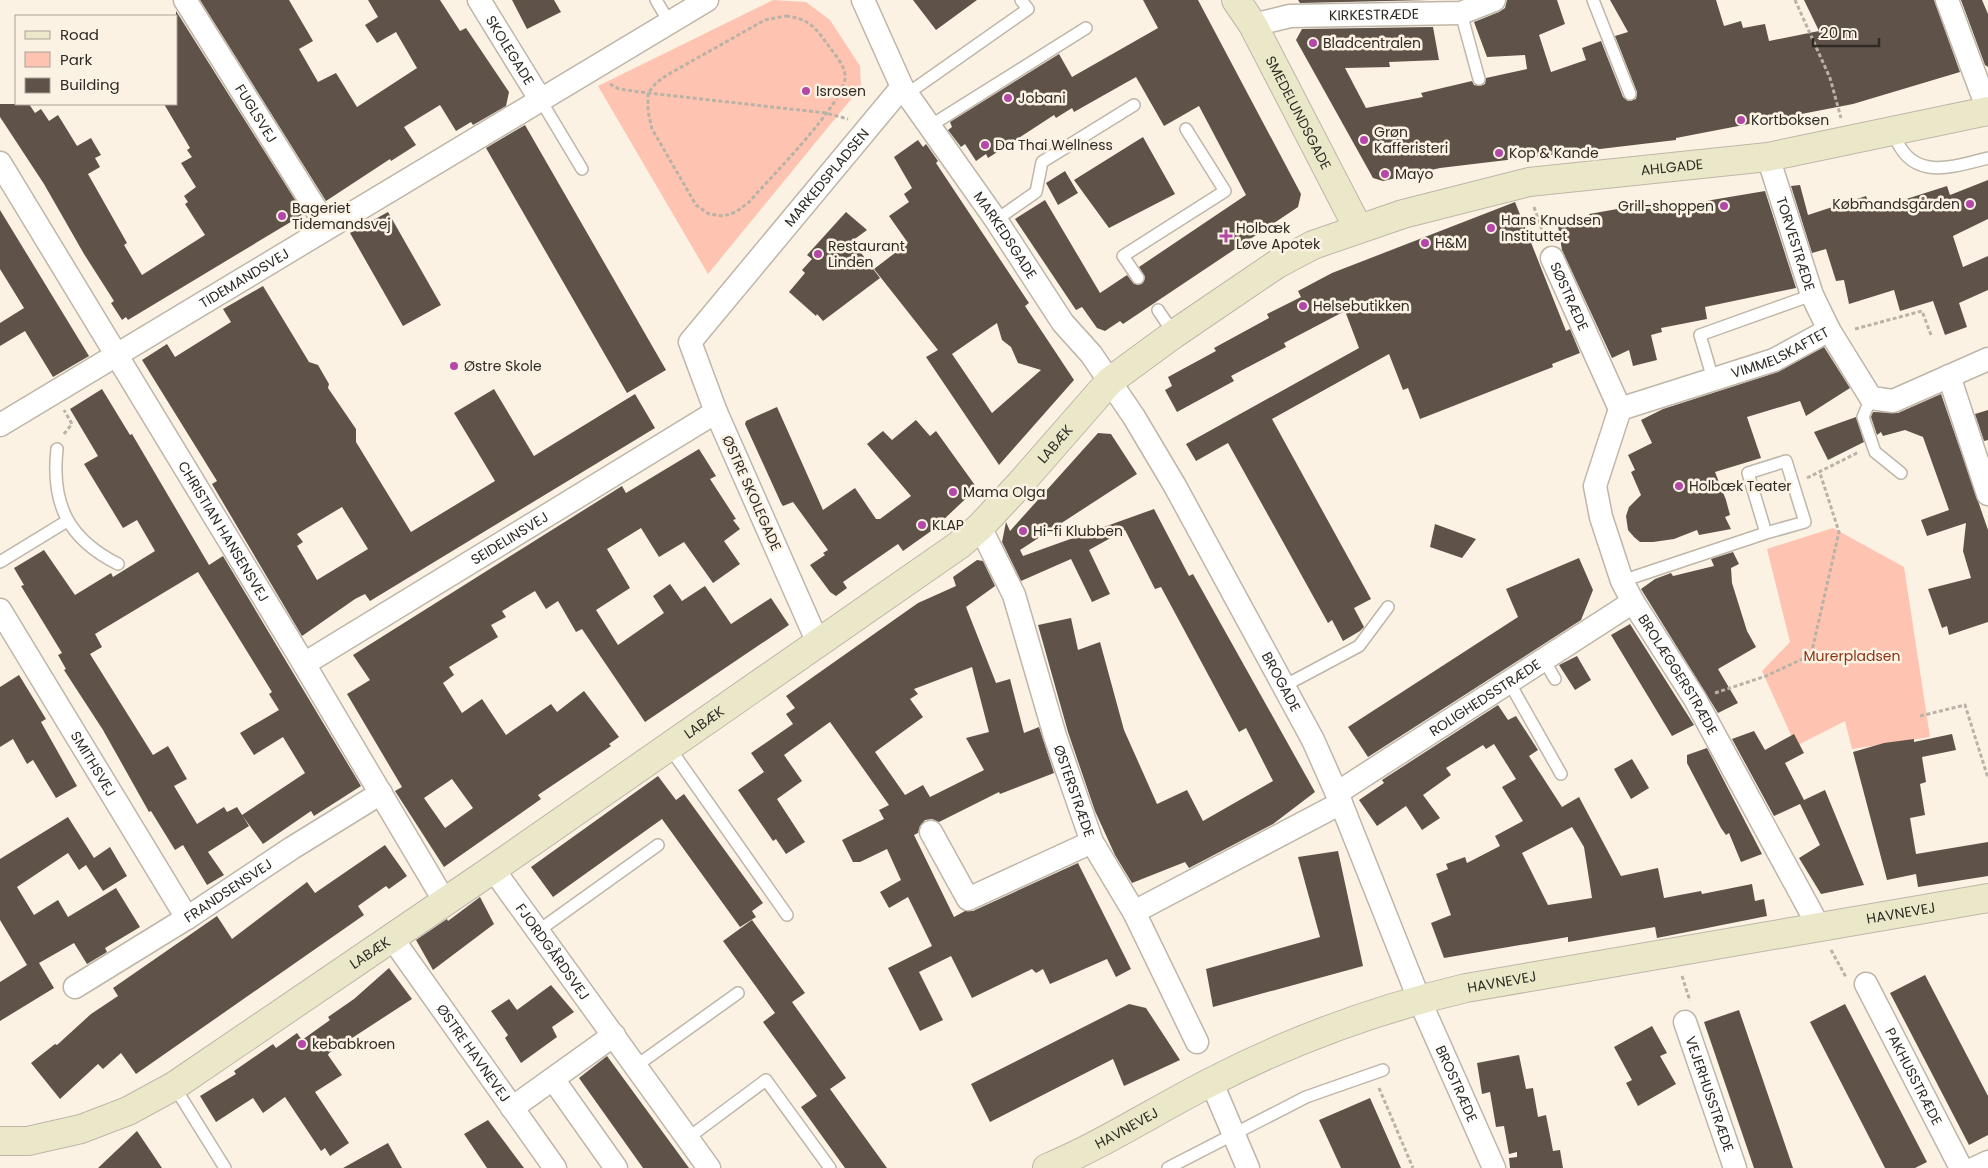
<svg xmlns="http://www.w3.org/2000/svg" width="1988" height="1168" viewBox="0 0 1988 1168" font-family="Poppins,sans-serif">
<rect width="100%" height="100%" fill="#fbf2e3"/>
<path fill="#fec4b1" d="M773,0L806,2L830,20L860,66L861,87L708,274L598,86Z
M1833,528L1904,567L1930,737L1852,749L1845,721L1796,746L1762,671L1790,642L1767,549Z"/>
<path fill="#5f5349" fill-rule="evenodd" d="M200,0H289L313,41L299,49L318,82L336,73L357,107L417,68L396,32L377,43L365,25L378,17L368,0H440L460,31L466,28L509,92L506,106L473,125L471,122L456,131L440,105L404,127L416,145L391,161L390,159L326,201Z
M512,0H554L561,12L527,29Z
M913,0H977L936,30Z
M1143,0H1198L1301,194L1298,207L1123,324L1120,321L1105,331L1097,328L1082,307L1076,310L1015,219L1045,200L1100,293L1127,275L1134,284H1142L1145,277L1139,267L1246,195L1199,106L1164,126L1136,77L1074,112L1072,108L1056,118L1054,115L988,158L986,154L976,161L965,144L961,147L948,130L952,127L950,122L1059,54L1072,77L1158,28Z
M1298,0H1429L1300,3Z
M1507,0H1557L1565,24L1539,35L1551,72L1586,60L1582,48L1601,41L1623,97L1628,101L1636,99L1637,92L1615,36L1628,32L1610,0H1716L1724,26L1741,21L1743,28L1765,24L1769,41L1819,31L1804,0H1934L1960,72L1853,104L1676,138V140L1440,168L1383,181L1373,178L1296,40L1302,29L1433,27L1439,60L1389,62L1390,67L1345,68L1366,108L1423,97L1421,93L1472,81L1474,85L1480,86L1485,84L1486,78L1527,69L1525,55L1487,57L1474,22L1499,12L1505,8Z
M1961,0H1982L1988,14V67L1985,65Z
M176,11L304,214L128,320L126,317L122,320L111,303L114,301L84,254L44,184L0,117V104H29L35,113L41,109L49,121L58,115L77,146L91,138L101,155L95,158L100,167L88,174L127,243L124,245L142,275L205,235L185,204L188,202L184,196L196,187L181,163L192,157L187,150L190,148L164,104H176Z
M525,125L666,370L627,393L486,148Z
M1143,137L1175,194L1109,228L1074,180Z
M918,140L923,147L926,144L938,161L936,163L1029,303L1025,306L1074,380L999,465L926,357L938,350L874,269L908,243L889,216L909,202L904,194L912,188L894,157ZM997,323L1002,340L1011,347L1018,363L1041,370L992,413L952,354Z
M1065,171L1078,193L1058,205L1046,183Z
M1988,180V219L1953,236L1963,267L1988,256V290L1959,303L1967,327L1945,335L1933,301L1900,311L1894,290L1849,304L1844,280L1836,281L1826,249L1812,253L1791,186L1800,185L1808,215L1866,196L1870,207L1899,198L1900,201L1947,186L1950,195Z
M1765,191L1796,288L1705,307L1707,319L1661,328L1662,332L1651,335L1657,360L1633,366L1629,350L1612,358L1562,250L1558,226L1590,221L1589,214L1623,208L1624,211L1676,206Z
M1515,202L1566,331L1570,329L1580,353L1552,364L1553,367L1420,419L1408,388L1403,390L1389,354L1272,419L1371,599L1354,608L1364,627L1360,631L1343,641L1332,620L1328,623L1228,443L1196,461L1186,444L1359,348L1345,311L1284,343L1286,347L1231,376L1234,381L1177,412L1165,390L1172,386L1168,377L1216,351L1214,348L1269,318L1267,314L1301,297L1298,291L1332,273Z
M0,210L89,356L53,377L25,331L0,346V323L24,308L0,269Z
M388,212L441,305L403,326L350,233Z
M846,212L867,230L852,241L880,278L823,321L817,314L816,316L789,292L805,273L802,270L812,259L807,255Z
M263,286L309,362L318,365L329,384L328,388L356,429V442L411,532L495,481L454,413L494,389L534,456L635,394L655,428L370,601L365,594L355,599L302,636L212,484L217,481L142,360L167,344L175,357L231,322L223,309ZM342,507L368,549L317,580L297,546L303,542L297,534Z
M1824,347L1850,388L1806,416L1800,401L1747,417L1761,458L1715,472L1726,500L1730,515L1725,517L1731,529L1699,535L1697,530L1674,539L1653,542H1640L1634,537L1628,530L1626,516L1629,507L1641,495L1631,472L1635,470L1628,455L1652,443L1641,420L1663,409L1778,372Z
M102,389L130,435L132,434L209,565L223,556L361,786L314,816L311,811L263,844L242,815L305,773L283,737L254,755L240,733L279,710L269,694L272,692L198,572L95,634L102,647L90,654L153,755L168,746L187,779L174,786L197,824L224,807L227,812L237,807L249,826L208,852L224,875L207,885L183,845L175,850L151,811L149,812L103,730L64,670L66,669L58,655L62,653L21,586L24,585L14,568L44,550L75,595L111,573L113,577L155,551L137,520L123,528L84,464L98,456L70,409Z
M1941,394L1988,530V622L1949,635L1947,626L1942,628L1928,589L1971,578L1963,551L1966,523L1927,536L1921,520L1949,510L1923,437L1905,430L1883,436L1881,432L1877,435L1871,417L1873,412L1898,413Z
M777,407L823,510L855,488L876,519H880L911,496L867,444L883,431L892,440L916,420L930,436L936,431L977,488L940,523L941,524L903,551L898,544L843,582L847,588L836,596L830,592L810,565L825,555L823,553L828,550L793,502L783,506L781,503L745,424L746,421Z
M1988,410V440L1984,441L1975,414Z
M1856,417L1864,442L1828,460L1814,432Z
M1098,433L1111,434L1137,474L1020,550L1023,556L1154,509L1189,576L1193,574L1315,792L1273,824L1189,868L1185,862L1132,883L1115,855L1095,811L1068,732L1038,625L1071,618L1078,650L1100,642L1124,730L1157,804L1187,790L1203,821L1273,781L1246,728L1239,732L1161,587L1155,589L1125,530L1089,550L1110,594L1092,602L1071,559L1021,581L1002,542L1006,522L1010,531Z
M699,449L716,476L710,479L736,519L733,520L740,529L724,541L740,564L713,583L684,542L659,557L641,528L607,549L630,588L596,610L618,645L664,613L653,596L670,584L682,601L705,586L731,624L771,598L789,625L645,722L582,629L576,632L558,601L546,609L535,591L502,611L506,617L491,625L498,637L449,667L454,675L443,683L462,713L482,699L506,735L551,704L557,712L584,691L619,737L609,744L611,746L538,795L541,799L444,867L395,791L402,787L347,694L370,680L353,655L622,486L626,493ZM452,779L473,808L445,828L424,798Z
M1435,524L1476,539L1462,558L1430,547Z
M1733,552L1739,564L1731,568L1732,583L1747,631L1756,647L1718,669L1738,703L1718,713L1641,589L1655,579L1671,573L1673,576L1714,566L1711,559Z
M1579,558L1593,590L1581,620L1368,757L1348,727L1518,617L1506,589Z
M977,560L983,561L995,586L966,607L996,683L1010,679L1024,733L1039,727L1054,773L1000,794L999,792L939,822L932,819L925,820L920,826L918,833L914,835L954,917L965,911H973L1078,863L1131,969L1116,977L1107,959L1050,984L1043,969L1036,973L1032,969L972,998L951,956L919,972L943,1020L920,1031L888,968L932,946L908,897L889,908L880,892L901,880L887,849L860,862H853L842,840L884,819L879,810L889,805L830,722L784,755L802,781L777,799L805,842L786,854L776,839L773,841L738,790L764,772L751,753L793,724L786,714L795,708L786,696L918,603L956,586L953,577ZM972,667L989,732L966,738L984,770L930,797L923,785L905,795L875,752L923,717L910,699L918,694L914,689Z
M1630,624L1694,725L1672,736L1611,635Z
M1577,656L1591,680L1575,690L1559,665Z
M19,675L46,719L41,722L77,786L56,798L33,760L27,764L13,739L0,747V687Z
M1498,705L1508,720L1516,716L1538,750L1529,756L1562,807L1579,797L1621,876L1658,868L1664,898L1701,891L1702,894L1752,884L1755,901L1764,899L1767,916L1657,938L1655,927L1568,942V937L1444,958L1431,923L1451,915L1436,874L1448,869L1446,864L1465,857L1467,863L1500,846L1495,836L1523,821L1502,787L1516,779L1494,744L1486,749L1483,745L1446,768L1451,775L1423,795L1440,818L1422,830L1406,806L1377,826L1359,800L1384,783L1382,780ZM1572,827L1584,847L1592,898L1548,905L1522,853Z
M1754,731L1765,750L1794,734L1804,753L1785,763L1804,800L1825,790L1864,885L1821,894L1799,858L1820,845L1800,804L1774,816L1732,739Z
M1952,734L1956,750L1922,757L1926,782L1920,784L1925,815L1910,818L1916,854L1988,842V876L1918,887L1916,874L1887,880L1853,752L1884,743L1914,739V742Z
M1707,748L1762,854L1741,862L1729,833L1726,835L1721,828L1687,763V755Z
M1632,759L1649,788L1631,799L1614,769Z
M658,776L676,800L684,794L763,903L752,911L756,917L740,927L662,819L553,897L531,867Z
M68,817L94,858L110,847L127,876L103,891L86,865L79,870L68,853L17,887L34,915L58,900L68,917L116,888L140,927L105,948L107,952L87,964L74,943L39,963L54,988L0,1021V982L27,965L0,920V859Z
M385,845L407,876L389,889L386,886L358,906L364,915L136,1074L121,1053L103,1069L98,1064L60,1099L31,1063L55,1044L57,1045L91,1014L118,996L113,988L217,916L232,939L307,882L315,893Z
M1338,851L1363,966L1213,1007L1206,969L1320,937L1298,857Z
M480,897L494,924L433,970L416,940L447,919L448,921Z
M752,920L805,993L792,1002L846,1078L830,1089L887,1168H845L801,1107L817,1096L763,1022L775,1013L723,941Z
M389,968L412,999L329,1053L328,1055L342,1075L315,1092L349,1143L330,1156L325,1148L321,1151L285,1097L263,1113L253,1098L216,1122L200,1096L236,1074L234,1071L273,1044L276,1048L297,1033L302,1040L330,1020L328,1017L354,999Z
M1925,975L1988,1096V1135L1969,1145L1890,993Z
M551,985L574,1012L552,1027L557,1037L521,1063L505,1038L508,1035L491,1011L509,999L517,1010Z
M1129,1004L1146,1008L1180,1060L1124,1086L1113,1059L990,1122L971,1084Z
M1845,1004L1927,1162L1915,1168H1885L1810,1022Z
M1739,1010L1793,1168H1754L1704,1022Z
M1652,1026L1667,1053L1660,1056L1676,1084L1638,1106L1626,1083L1632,1080L1614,1047Z
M1519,1055L1526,1089L1533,1088L1538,1117L1546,1115L1553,1151L1560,1150L1563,1168H1510L1509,1158L1517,1157V1152L1509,1154L1504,1126L1496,1127L1490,1092L1482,1094L1477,1063Z
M607,1056L689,1168H643L579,1078Z
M1370,1098L1401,1168H1341L1319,1120Z
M488,1120L524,1168H487L464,1134Z
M137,1131L162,1168H98Z
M388,1143L402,1168H343Z"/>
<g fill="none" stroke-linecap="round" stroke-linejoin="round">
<defs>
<path id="lane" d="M656,0L669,22
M1593,0L1630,94
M1461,13L1479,79
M907,94L1028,9L1021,0
M540,99L582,169
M930,126L1086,28
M1893,131C1909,182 1949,168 1988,158
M996,220L1036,192L1042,162L1134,105
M1138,278L1123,256L1225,191L1186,129
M1158,310L1174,334
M1713,379L1700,335L1812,295
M1871,398L1863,417L1875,452L1901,473
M57,449C51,504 68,539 118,564
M0,562L67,521
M1622,581L1766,533L1748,473L1786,461L1805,522L1766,533
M1544,660L1555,679
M1509,682L1561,774
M1284,686L1359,646L1388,607
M669,747L787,915
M538,931L658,845
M636,1066L738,993
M174,1086L225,1168
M688,1138L766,1080L830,1168
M1168,1168L1306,1097L1383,1070"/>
<g id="street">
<path id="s1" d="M185,0L327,227"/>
<path id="s2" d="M479,0L540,99"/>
<path id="s3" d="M863,0L902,87L996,220L1063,323L1091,354L1134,417L1175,486L1313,740L1341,803L1419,999L1494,1168"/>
<path d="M1947,0L1988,110"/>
<path id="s4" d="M1253,25L1290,16L1461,13L1494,0"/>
<path id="s5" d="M1768,157L1812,295L1829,330"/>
<path id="s6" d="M0,163L304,664L445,902"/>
<path id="s7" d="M1552,258L1620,409"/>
<path d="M1949,376L1988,494"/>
<path id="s8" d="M1620,409L1595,486L1601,517L1622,581L1633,602L1695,699L1819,927"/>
<path id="s9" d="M1620,409L1774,360L1829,330L1871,398L1893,401L1988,359"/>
<path id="s10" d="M0,425L707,0"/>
<path id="s11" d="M980,527L1014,595L1055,736L1092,842L1134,912L1197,1042"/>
<path id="s12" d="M0,610L187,918"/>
<path id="s13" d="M818,643L716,412L690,342L902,87"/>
<path id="s14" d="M304,664L716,412"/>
<path id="s15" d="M1337,793L1633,602"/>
<path d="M931,832L968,899L1092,842"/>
<path id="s16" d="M493,869L709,1168"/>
<path d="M1134,912L1341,803"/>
<path id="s17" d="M392,938L555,1168"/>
<path id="s18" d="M1866,984L1961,1168"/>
<path id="s19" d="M75,987L187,918L292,848L381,793"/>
<path id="s20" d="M1685,1022L1735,1168"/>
<path d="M553,1079L616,1168"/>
<path d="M1211,1081L1248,1168"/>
<path d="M512,1108L614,1035"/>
<path d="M1975,1168L1988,1162"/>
</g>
<g id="secondary">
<path id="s21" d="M1236,0L1253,25L1358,228"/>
<path id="s22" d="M0,1141H28L81,1129L128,1111L174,1086L493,869L959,545L980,527L1020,484L1110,381L1174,334L1277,264L1313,245L1403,214L1529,182L1768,157L1988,111"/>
<path id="s23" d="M1047,1168C1104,1144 1156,1110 1211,1082C1292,1040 1377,1009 1466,988L1988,898"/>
</g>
</defs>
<use href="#lane" stroke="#beb6a8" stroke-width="14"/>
<use href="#street" stroke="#beb6a8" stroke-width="25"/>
<use href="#secondary" stroke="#beb6a8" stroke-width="30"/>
<path stroke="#b9b2a6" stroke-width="3" stroke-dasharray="4 2.5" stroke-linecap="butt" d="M1795,0L1830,78L1841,118
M786,16C809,19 814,26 828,45C834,54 846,66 845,78C843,105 769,179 749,202L736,212L723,216L709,214L696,205L652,129L648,111V93L656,83L667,75L765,20Z
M610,84L619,89L648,93L826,113L848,119
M1534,207L1545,239
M1855,329L1922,311L1931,335
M64,434L72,424L64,410
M1807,478L1859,452
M1715,693L1766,676L1811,655L1839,532L1820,473
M1920,716L1965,705L1988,778
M1831,950L1846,977
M1682,976L1690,1001
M1379,1088L1413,1168"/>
<use href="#lane" stroke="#fff" stroke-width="11"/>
<use href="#street" stroke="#fff" stroke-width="22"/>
<use href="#secondary" stroke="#ebe8c9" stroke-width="28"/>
</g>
<g fill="#b447a7" stroke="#fbf2e3" stroke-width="2">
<circle cx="1313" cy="43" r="5"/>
<circle cx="806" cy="91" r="5"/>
<circle cx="1008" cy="98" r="5"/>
<circle cx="1741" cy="120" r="5"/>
<circle cx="1364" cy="140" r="5"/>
<circle cx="985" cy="145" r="5"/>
<circle cx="1499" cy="153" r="5"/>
<circle cx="1385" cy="174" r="5"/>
<circle cx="1970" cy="204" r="5"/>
<circle cx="1724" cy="206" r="5"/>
<circle cx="282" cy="216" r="5"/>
<circle cx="1491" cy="228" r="5"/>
<path d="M1223.5 228.5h5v5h5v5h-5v5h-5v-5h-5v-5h5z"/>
<circle cx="1425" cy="243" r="5"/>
<circle cx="818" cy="254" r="5"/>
<circle cx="1303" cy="306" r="5"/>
<circle cx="454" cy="366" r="5"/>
<circle cx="1679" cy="486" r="5"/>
<circle cx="953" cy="492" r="5"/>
<circle cx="922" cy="525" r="5"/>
<circle cx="1023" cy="531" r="5"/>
<circle cx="302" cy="1044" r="5"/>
</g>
<g text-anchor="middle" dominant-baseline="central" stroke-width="5" stroke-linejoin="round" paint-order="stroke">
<g font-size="14" fill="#2e2b25" stroke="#fbf2e3">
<text stroke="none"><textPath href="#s4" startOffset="122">KIRKESTRÆDE</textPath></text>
<text stroke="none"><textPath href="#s2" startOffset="59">SKOLEGADE</textPath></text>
<text stroke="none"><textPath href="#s21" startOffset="129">SMEDELUNDSGADE</textPath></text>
<text stroke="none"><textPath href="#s1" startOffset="134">FUGLSVEJ</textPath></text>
<text stroke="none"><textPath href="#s22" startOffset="1975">AHLGADE</textPath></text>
<text stroke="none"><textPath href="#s13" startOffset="541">MARKEDSPLADSEN</textPath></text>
<text stroke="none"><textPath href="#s3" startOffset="276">MARKEDSGADE</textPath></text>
<text stroke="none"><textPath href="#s5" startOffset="91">TORVESTRÆDE</textPath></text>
<text stroke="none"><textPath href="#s10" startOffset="285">TIDEMANDSVEJ</textPath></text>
<text stroke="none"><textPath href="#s7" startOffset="42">SØSTRÆDE</textPath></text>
<text stroke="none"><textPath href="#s9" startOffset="170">VIMMELSKAFTET</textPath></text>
<text stroke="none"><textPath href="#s22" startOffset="1278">LABÆK</textPath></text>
<text transform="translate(752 493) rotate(66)">ØSTRE SKOLEGADE</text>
<text stroke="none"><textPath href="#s6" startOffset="431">CHRISTIAN HANSENSVEJ</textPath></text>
<text stroke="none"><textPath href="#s14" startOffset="241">SEIDELINSVEJ</textPath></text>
<text stroke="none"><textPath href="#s8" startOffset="289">BROLÆGGERSTRÆDE</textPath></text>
<text stroke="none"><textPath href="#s3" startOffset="802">BROGADE</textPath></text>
<text stroke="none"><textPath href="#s15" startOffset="176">ROLIGHEDSSTRÆDE</textPath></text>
<text stroke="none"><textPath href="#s22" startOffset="828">LABÆK</textPath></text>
<text stroke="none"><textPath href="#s12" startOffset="180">SMITHSVEJ</textPath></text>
<text stroke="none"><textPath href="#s11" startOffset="281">ØSTERSTRÆDE</textPath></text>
<text stroke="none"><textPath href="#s19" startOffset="181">FRANDSENSVEJ</textPath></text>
<text stroke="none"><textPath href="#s23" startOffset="899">HAVNEVEJ</textPath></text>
<text stroke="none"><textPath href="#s16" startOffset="102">FJORDGÅRDSVEJ</textPath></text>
<text stroke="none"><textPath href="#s22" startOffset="422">LABÆK</textPath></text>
<text stroke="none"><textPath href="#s23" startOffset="494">HAVNEVEJ</textPath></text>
<text stroke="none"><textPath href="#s17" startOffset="141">ØSTRE HAVNEVEJ</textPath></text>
<text stroke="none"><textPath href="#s18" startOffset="104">PAKHUSSTRÆDE</textPath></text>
<text stroke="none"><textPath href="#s3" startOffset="1241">BROSTRÆDE</textPath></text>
<text stroke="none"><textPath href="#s20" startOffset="76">VEJERHUSSTRÆDE</textPath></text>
<text stroke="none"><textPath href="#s23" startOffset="89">HAVNEVEJ</textPath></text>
</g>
<g font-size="14" fill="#2e2b25" stroke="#fbf2e3" text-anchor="start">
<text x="1323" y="43">Bladcentralen</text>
<text x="816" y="91">Isrosen</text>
<text x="1018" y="98">Jobani</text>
<text x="1751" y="120">Kortboksen</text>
<text x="1374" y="132">Grøn<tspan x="1374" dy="16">Kafferisteri</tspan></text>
<text x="995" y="145">Da Thai Wellness</text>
<text x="1509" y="153">Kop &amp; Kande</text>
<text x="1395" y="174">Mayo</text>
<text x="1960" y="204" text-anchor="end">Købmandsgården</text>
<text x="1714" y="206" text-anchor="end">Grill-shoppen</text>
<text x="292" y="208">Bageriet<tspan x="292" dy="16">Tidemandsvej</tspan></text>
<text x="1501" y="220">Hans Knudsen<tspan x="1501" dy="16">Instituttet</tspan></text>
<text x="1236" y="228">Holbæk<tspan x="1236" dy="16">Løve Apotek</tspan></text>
<text x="1435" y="243">H&amp;M</text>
<text x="828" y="246">Restaurant<tspan x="828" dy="16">Linden</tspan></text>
<text x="1313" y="306">Helsebutikken</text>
<text x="464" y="366">Østre Skole</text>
<text x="1689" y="486">Holbæk Teater</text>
<text x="963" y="492">Mama Olga</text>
<text x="932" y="525">KLAP</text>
<text x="1033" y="531">Hi-fi Klubben</text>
<text x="312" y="1044">kebabkroen</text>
</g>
<g font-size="14" fill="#8b3415" stroke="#fbf2e3">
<text x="1852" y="656">Murerpladsen</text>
</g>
</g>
<rect x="15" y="15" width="162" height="90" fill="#fbf2e3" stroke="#a9a297"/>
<rect x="25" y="31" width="25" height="8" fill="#ebe8c9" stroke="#a9a297"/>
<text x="60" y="40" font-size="15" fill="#2e2b25">Road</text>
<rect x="25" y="52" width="25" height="15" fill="#fec4b1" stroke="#a9a297"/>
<text x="60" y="65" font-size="15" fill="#2e2b25">Park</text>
<rect x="25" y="78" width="25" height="15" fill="#5f5349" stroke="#a9a297"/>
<text x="60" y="90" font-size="15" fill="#2e2b25">Building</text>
<path d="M1813 38v8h66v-8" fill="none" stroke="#2e2b25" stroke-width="2.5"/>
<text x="1820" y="38" font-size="15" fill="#2e2b25" stroke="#fbf2e3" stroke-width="4" paint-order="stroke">20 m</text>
</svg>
